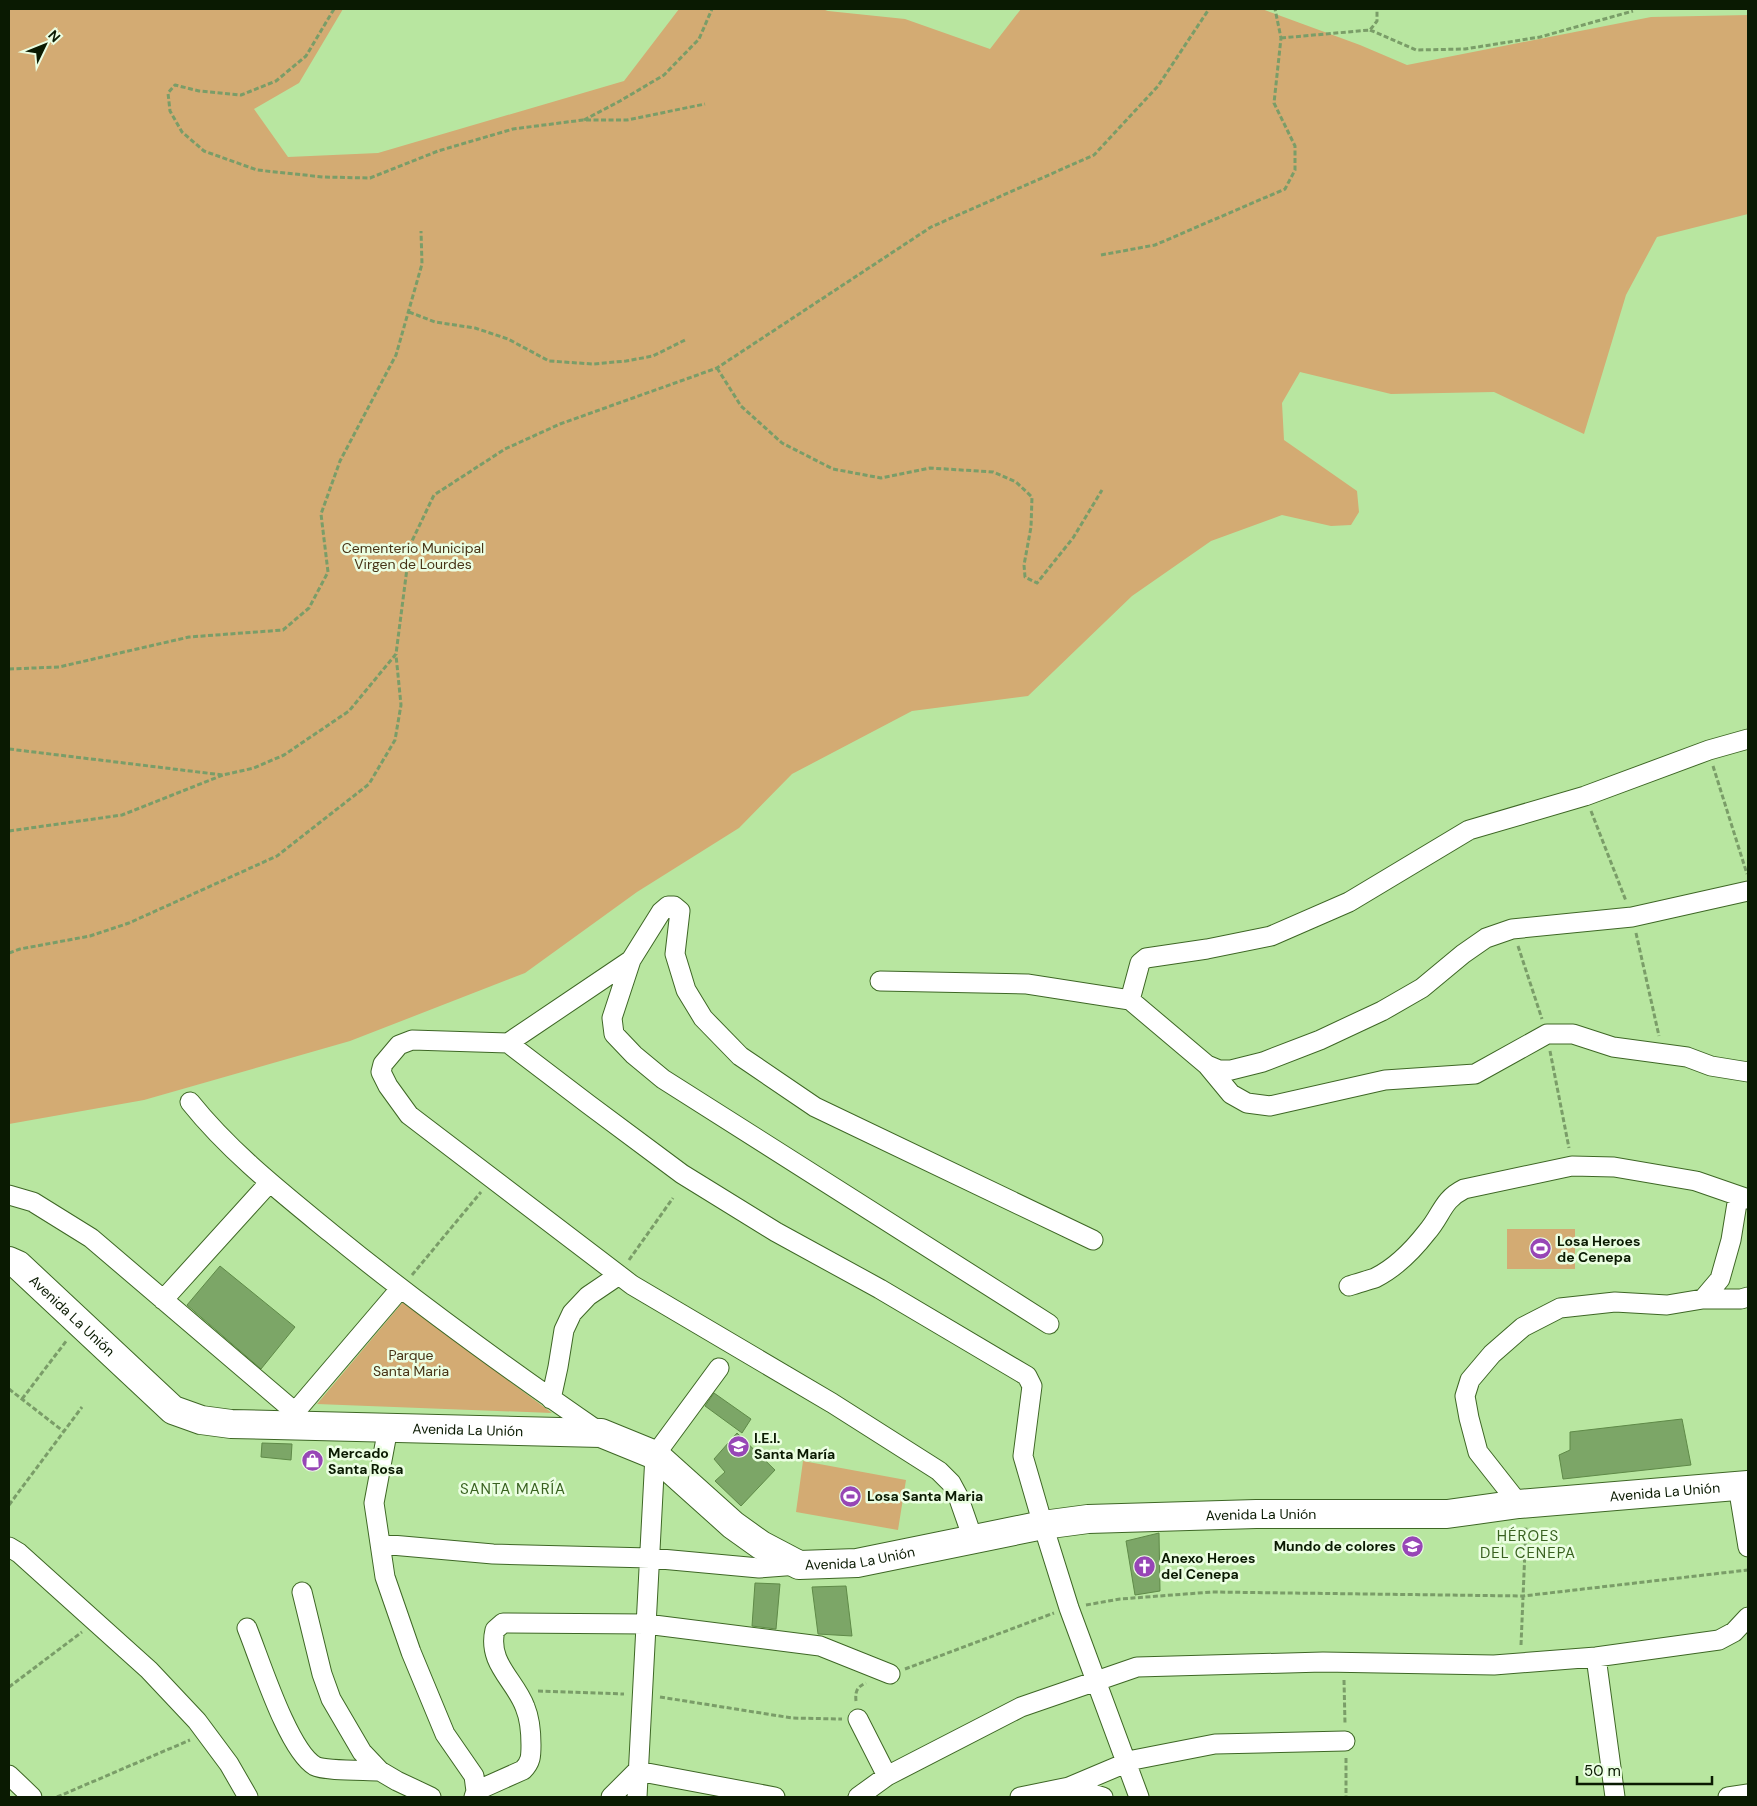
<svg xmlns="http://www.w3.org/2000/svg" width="1757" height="1806" viewBox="0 0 1757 1806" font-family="'DM Sans',sans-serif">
<rect width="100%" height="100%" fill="#b8e6a0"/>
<path fill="#d3ab73" d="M9,9H343L299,83L254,109L288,157L378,153L624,81L679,9H822L828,11L905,19L990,49L1021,9H1262L1360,45L1407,65L1651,17L1748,15V214L1657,237L1626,295L1584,434L1494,392L1391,394L1300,372L1282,403L1284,440L1357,491L1359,512L1351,525L1331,526L1282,515L1211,541L1132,596L1028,696L912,711L792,774L739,828L637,892L525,973L350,1041L144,1100L9,1124Z
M1507,1229H1575V1269H1507Z
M403,1302L552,1413L317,1404Z
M803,1461L906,1480L898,1530L796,1512Z"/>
<path fill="#7ca667" stroke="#5f8a48" d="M220,1266L295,1327L261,1369L187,1305Z
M714,1393L751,1419L742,1433L705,1406Z
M1682,1419L1691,1465L1563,1479L1559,1455L1570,1450V1432Z
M737,1433L775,1470L741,1506L715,1481L725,1472L714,1459Z
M262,1443L292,1444L291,1460L261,1457Z
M1159,1533L1160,1591L1135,1595L1126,1541Z
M755,1583L780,1584L776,1629L752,1626Z
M846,1586L852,1636L818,1634L812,1587Z"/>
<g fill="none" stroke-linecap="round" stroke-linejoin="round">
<defs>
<path id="minor" d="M880,981L1027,984L1130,1000L1207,1065L1231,1094L1247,1103L1270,1106L1385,1080L1475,1074L1547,1034H1573L1613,1047L1687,1057L1711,1066L1748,1072
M1130,1000L1140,963L1146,958L1207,949L1271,936L1349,902L1469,830L1585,796L1709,750L1748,739
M508,1043L631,960
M1207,1065L1219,1070H1231L1263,1062L1320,1040L1382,1011L1422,988L1463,954L1486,938L1512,929L1632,917L1748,891
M190,1102C230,1152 281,1192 331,1233C418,1304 508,1369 601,1433
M9,1195L33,1202L91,1238L295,1412L303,1426
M1349,1286C1357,1283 1366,1281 1375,1278C1395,1268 1413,1250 1427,1232C1442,1215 1442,1200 1464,1189L1572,1166L1614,1167L1696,1181L1748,1199
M1703,1299L1720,1279L1731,1240L1738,1197
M163,1300L269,1183
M1049,1324L663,1079L634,1055L614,1034L612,1018L631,960L661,912L668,906H674L680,911L675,954L686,990L703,1018L740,1056L815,1107L1093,1240
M551,1399L558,1367L564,1330L572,1313L588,1296L619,1275
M295,1412L400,1289
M388,1428L374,1503L385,1577L411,1652L445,1734L474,1776L476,1791L474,1797
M1738,1486L1748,1547
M1519,1504L1478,1452L1469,1418L1465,1396L1470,1380L1492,1354L1523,1327L1560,1308L1615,1302L1667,1305L1703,1299H1741L1748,1297
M973,1539L958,1496L951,1483L939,1471L832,1403L632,1285L409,1115L388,1086L381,1072L383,1064L399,1045L412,1040L508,1043L588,1104L682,1174L776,1232L880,1289L1027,1376L1032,1386L1023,1456L1043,1525L1069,1608L1139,1797
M380,1544L493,1554L650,1558L759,1568L798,1565
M9,1547L19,1553L149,1670L197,1721L229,1764L248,1797
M302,1592L322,1674L331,1699L362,1752L380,1771L397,1781L431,1797
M247,1628C260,1660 288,1750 315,1766C324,1771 367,1770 380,1771
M1596,1657L1615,1797
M858,1719L887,1776
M9,1775L32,1797
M1069,1787L1133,1760L1215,1744L1345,1741
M476,1791L523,1770C531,1762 531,1756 531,1745C531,1733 530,1719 525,1707C515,1680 487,1663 495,1630L503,1623L646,1624L820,1646L890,1674
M611,1797L637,1771L775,1797
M637,1797L655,1455L719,1368
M858,1797L887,1776L1021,1707L1137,1667L1323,1662L1494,1665L1596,1657L1719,1640L1734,1632L1748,1617
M1020,1797L1069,1787L1103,1797
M1728,1797L1748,1794"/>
<g id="secondary">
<path id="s1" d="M9,1261L18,1265L173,1410L201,1420L231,1424L601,1433L655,1455L733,1525L761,1545L799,1565L857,1563L1043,1525L1088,1519L1256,1514H1447L1519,1504L1748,1485"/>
</g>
</defs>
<use href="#minor" stroke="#3e6725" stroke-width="21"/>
<use href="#secondary" stroke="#3e6725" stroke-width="30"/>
<path stroke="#7a9d68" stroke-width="3" stroke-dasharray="5 2.5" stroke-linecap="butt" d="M334,9L306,56L276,81L241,95L199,91L175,85L168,93L170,111L182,132L204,151L257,170L323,177L370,178L438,151L513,129L583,120H627L705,104
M1370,30L1416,50L1465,49L1540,37L1633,11
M1281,38L1370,30L1377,21V9
M584,120L620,101L664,75L699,39L712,9
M1101,255L1155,245L1285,189L1295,170V146L1274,103L1281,38L1275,9
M409,312L435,322L475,328L508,339L549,361L593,364L626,361L653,356L687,339
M717,368L741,406L782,443L833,469L881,478L930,468L993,472L1016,482L1032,497L1031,527L1024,565L1025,577L1037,583L1073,538L1102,490
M9,669L59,667L189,637L283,630L309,608L328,572L321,514L340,461L396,355L422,264L421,231
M9,749L223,775L254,768L284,755L349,711L396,654L410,545L434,495L505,449L560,424L717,368L931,227L1094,155L1158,86L1209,9
M1713,766L1747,874
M1591,811L1626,901
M9,831L122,815L223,775
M1636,933L1659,1036
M1518,946L1542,1019
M9,953L20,949L90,936L129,923L277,856L369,784L395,740L401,705L396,655
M1550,1051L1569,1148
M629,1260L673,1198
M412,1275L481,1192
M9,1389L63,1431
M22,1399L67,1340
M9,1505L82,1407
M1086,1605L1120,1599L1212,1592L1523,1596L1748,1570
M1521,1645L1526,1526
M905,1669L1054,1613
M1344,1680L1345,1724
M9,1687L82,1632
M538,1691L624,1694
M660,1697L792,1718L842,1719
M856,1701C855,1691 857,1687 866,1683
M1346,1758V1797
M57,1797L190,1740"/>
<use href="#minor" stroke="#fff" stroke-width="19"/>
<use href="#secondary" stroke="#fff" stroke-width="28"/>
</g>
<defs>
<symbol id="stadium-disc" viewBox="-11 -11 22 22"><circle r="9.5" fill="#9746b6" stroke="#ebfee2"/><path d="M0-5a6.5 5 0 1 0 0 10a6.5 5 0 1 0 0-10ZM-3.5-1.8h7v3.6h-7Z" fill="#fff"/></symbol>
<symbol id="school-disc" viewBox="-11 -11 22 22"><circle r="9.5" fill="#9746b6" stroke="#ebfee2"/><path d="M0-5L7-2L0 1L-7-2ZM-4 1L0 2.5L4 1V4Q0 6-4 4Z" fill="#fff"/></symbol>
<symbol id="shop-disc" viewBox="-11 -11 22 22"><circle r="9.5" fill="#9746b6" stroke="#ebfee2"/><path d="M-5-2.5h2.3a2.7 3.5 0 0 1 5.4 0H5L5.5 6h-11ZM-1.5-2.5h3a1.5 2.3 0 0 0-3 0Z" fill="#fff"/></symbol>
<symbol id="church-disc" viewBox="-11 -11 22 22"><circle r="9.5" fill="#9746b6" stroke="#ebfee2"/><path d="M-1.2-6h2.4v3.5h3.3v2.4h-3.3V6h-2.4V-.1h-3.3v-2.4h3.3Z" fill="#fff"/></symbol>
</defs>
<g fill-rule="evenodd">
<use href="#stadium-disc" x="1528" y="1236" width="25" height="25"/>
<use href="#school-disc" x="726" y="1434" width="25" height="25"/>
<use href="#shop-disc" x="300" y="1448" width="25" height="25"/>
<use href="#stadium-disc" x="838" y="1484" width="25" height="25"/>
<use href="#school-disc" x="1400" y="1534" width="25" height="25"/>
<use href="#church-disc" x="1132" y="1554" width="25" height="25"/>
</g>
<g text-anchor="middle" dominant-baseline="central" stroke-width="5" stroke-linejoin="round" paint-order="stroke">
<g font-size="14" fill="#473316" stroke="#ebfee2">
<text x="413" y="548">Cementerio Municipal<tspan x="413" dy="16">Virgen de Lourdes</tspan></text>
<text x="411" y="1355">Parque<tspan x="411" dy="16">Santa Maria</tspan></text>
</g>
<g font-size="14" font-weight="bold" fill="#0a1a02" stroke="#ebfee2" text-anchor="start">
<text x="1557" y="1241">Losa Heroes<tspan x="1557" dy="16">de Cenepa</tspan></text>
<text x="754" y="1438">I.E.I.<tspan x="754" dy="16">Santa María</tspan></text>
<text x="328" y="1453">Mercado<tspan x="328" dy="16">Santa Rosa</tspan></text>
<text x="867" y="1496">Losa Santa Maria</text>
<text x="1396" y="1546" text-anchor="end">Mundo de colores</text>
<text x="1161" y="1558">Anexo Heroes<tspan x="1161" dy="16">del Cenepa</tspan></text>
</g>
<g font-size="14" fill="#0a1a02" stroke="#ebfee2">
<text stroke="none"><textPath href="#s1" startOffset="84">Avenida La Unión</textPath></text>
<text stroke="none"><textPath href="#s1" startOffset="519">Avenida La Unión</textPath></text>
<text stroke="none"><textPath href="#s1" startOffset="1764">Avenida La Unión</textPath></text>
<text stroke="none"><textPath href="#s1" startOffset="1359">Avenida La Unión</textPath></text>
<text stroke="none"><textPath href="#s1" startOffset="954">Avenida La Unión</textPath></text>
</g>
<g font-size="15" letter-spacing="1" fill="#396220" stroke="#ebfee2">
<text x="513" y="1489">SANTA MARÍA</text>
<text x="1528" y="1536">HÉROES<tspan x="1528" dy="17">DEL CENEPA</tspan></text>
</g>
</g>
<rect width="1757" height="1806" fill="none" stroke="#0a1a02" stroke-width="20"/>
<g transform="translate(45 45) rotate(47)" stroke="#ebfee2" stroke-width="4" paint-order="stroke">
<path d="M0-4L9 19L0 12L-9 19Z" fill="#0a1a02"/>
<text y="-8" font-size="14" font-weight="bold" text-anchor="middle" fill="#0a1a02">N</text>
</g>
<path d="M1577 1776v8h135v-8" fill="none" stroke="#0a1a02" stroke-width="2.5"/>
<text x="1584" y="1776" font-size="15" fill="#0a1a02" stroke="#ebfee2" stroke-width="4" paint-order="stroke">50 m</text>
</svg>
